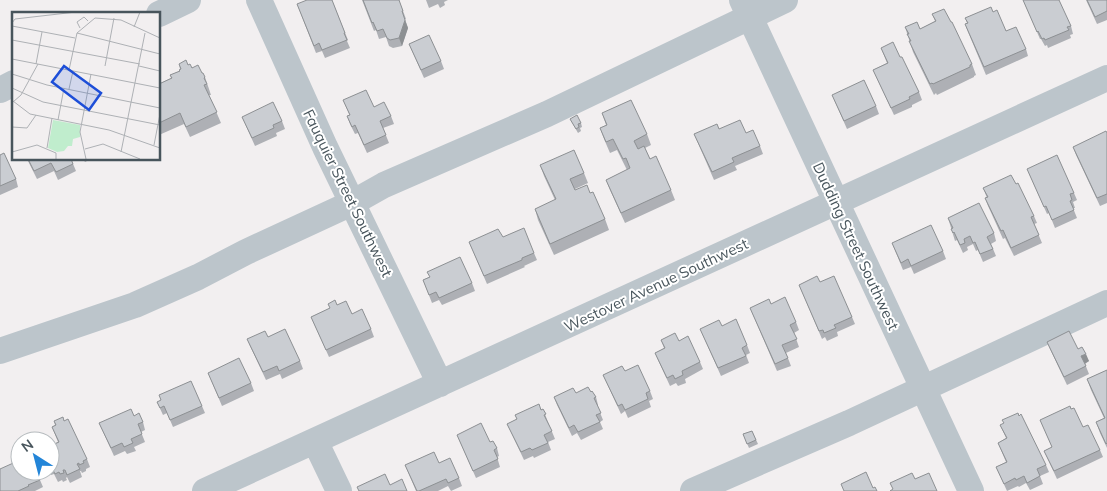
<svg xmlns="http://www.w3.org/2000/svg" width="1107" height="491" viewBox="0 0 1107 491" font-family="Mulish,sans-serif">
<rect width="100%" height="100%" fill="#f2eff0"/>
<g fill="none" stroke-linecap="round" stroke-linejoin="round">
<path stroke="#bcc5cb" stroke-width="26" d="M259,0L325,147L440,384
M742,0L971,491
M159,14L188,0
M0,90L14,83
M0,351L135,305L198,277L246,252L352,203L384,185L547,114L785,0
M315,441L339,491
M205,491L1107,78
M693,491L849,423L1107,303"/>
</g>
<path fill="#aeb0b5" d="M332,0L348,40L347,41L350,48L325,58L322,51L316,53L297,4Z
M362,0H399L406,19H405L408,28L402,46L393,48L389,46L386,37L379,39L376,30L374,31Z
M426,0H448L444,2L445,5L440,8L438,4L429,8Z
M1023,0L1071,26L1073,34L1070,35L1071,38L1048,48L1047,45L1045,46L1041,39H1040Z
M1086,0H1107V20L1097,24Z
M993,12L1006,31L1026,49L1028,56L986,75L968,32L965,24L967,23L965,18Z
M932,14L972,64L976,75L974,76V77L937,95L936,93L934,95L913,52L905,27L920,29L935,21Z
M409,44L441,61L444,69L424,78Z
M881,48L900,57L919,92L922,100L912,105V107L894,115L873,70L887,63Z
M179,64L188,65L202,73L205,77L211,95H209L221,123L190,137L184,124L159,135V84L171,78L170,75L180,71V69Z
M832,95L876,106L879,114L847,129Z
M343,100L374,107L391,116L394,124L383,128L389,143L367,153L358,133L355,134L350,124L347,116H350Z
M602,113L647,134L651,145L645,148L650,159L671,190L675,200L625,223L610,190L606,180L627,170L617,150L610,153L604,139L600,128L606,125Z
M242,117L282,121L285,129L276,133L277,136L255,146Z
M570,119L581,123L582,127L580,128L581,131L578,133Z
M719,129L746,133L760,146L763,154L735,166L737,170L714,180L694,134Z
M1107,133V203L1100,206L1076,155L1073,147Z
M0,155L16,179L18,187L0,195Z
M27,159H71L76,171L58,180L54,171L37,179Z
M83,159H91L85,162Z
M540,165L584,173L588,183L575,189V190L590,193L605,219L609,230L554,255L538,220L535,209L555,200L544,176Z
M1027,169L1074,193L1077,200L1073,202L1075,208H1073L1077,218L1055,228L1049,213L1047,214Z
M1016,184L1034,216L1037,223L1034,224L1042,243L1014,256L1005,238L1003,239L988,206L985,198H987L983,188Z
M948,218L994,233L996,241L991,244L996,256L983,262L978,250L976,251L973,244L967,247L968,250L963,253L957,240L955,241Z
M503,237L534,253L537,260L524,266L525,267L487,284L469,242Z
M892,243L943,251L946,259L914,274L911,267L903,270Z
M429,277L472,283L475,291L442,305L439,300L432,303L423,280Z
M820,282L852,317L855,324L837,332L838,336L827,341L825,337L822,339L799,285Z
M771,304L796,322L799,330L794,333L799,347L786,353L791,366L777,371L750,308Z
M337,305L352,314L371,329L374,337L329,357L311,317Z
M700,329L747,345L750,353L746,355L749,363L721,376Z
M268,337L300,361L303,369L282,379L280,374L266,380L250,346L247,339Z
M661,340L679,341L700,362L703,369L685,379L686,383L678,386L676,383L670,386L658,360L655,353L664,348Z
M1047,342L1078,349L1089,361L1085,364L1089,374L1067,385L1050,349Z
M1107,370V448L1100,433L1096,422L1104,418L1091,390L1087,379Z
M625,371L650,391L653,399L649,401L651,407L628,418L625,411L621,414L603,375Z
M208,373L251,383L254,391L222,406Z
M591,392L596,397L598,405H597L603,420L600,422L603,429L581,440L577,433L572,436L557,405L554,397Z
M157,402L202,406L205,413L173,427L167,413L163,415Z
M543,409L548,422L555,439L548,442L551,450L534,458L533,456L524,460L507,424L517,419L515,415Z
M134,416L143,422L145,430L141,432L145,442L134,447L136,451L127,454L125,451L114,456L99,423Z
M1040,420L1083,427L1100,450L1103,457L1057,479L1044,451L1052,447Z
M54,421H64L87,459L90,467L86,469V471L82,473L81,471H80L82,477L70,483L67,477L66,478L67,480L63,482L62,480L58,482L54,474L51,475L50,471V446L58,442L52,427L55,425Z
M1000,425L1046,465L1049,472L1040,476L1043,484L1030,490L1026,483L1019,487L1018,486L1007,491L996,467L1006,462L998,443L1006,438Z
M752,431L758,444L749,448L743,434Z
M457,435L490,442L497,448L499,456L497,457L500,467L476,478Z
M439,463L459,478L462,486L451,491L448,486L438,491H416L405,465Z
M40,480L43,487L35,491H0Z"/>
<path fill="#8d9093" d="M405,20L408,28L402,46L399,38Z
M1086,354L1089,361L1084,364L1081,356Z"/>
<path fill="#cacdd2" stroke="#8d9093" d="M307,0H332L345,33H344L347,40L322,50L319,43L314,46L297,4Z
M363,0H399L403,11H402L405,20L399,38L390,40L387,38L383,29L377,31L373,22L372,23Z
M1023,0H1059L1071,26L1067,27L1069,30L1045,40L1044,38L1042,39L1038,31L1037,32Z
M1087,0H1107V11L1095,17Z
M991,7L993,12L997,10L1006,31L1016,27L1026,49L984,67L965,24L968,23L965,18Z
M944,9L951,22H952L972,64L970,65V67L933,84L932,83L930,84L909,41H911L907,34H909L905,27L917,22L920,29L936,21L932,14Z
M429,35L441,61L421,70L409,44Z
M893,42L900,57H902L919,92L909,97L910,99L891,108L873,70L888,63L881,48Z
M186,60L188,65L190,64L192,68L198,65L202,73H203L205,77L204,78L207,84L204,85L217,112L186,127L180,113L159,123V84L172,78L170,75L180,71L179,70L181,69L179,64Z
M864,80L876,106L844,121L832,95Z
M366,90L374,107L384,102L391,116L380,121L386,135L364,145L355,125L352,127L347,116L350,115L343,100Z
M631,100L647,134L634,141L638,149L644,146L650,159L656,156L671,190L621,213L606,180L630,168L626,158L623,159L613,139L606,142L600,128L607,125L602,113Z
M273,102L282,121L273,125L274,128L252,138L242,117Z
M577,115L581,123L578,124L579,127L576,129L570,119Z
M740,120L746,133L753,130L760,146L732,158L734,162L712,172L694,134L717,124L719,129Z
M1106,131L1107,133V194L1097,198L1073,147Z
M574,150L584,173L570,179L575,190L587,185L590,193L593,192L605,219L550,244L535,209L556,199L540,165Z
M4,153L16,179L0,186V155Z
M1057,155L1074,193L1070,194L1072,200L1070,201L1074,210L1052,220L1046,206L1044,207L1027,169Z
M28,159H71L73,164L56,172L51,163L34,171Z
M1011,175L1016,184L1018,183L1034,216L1031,217L1039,235L1011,248L1003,230L1001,231L985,198L988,197L983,188Z
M979,203L994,233L987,237L993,249L980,254L975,242L973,243L970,236L964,239L965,243L960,245L954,232L953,233L951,229L953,228L948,218Z
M931,225L943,251L911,266L908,259L901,263L892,243Z
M524,228L534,253L522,258V260L484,276L469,242L498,229L503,237Z
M460,257L472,283L439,298L436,292L429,295L423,280L430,277L427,272Z
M817,276L820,282L834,276L852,317L834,325L836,328L824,333L823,330L819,331L799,285Z
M785,297L796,322L790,325L797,339L782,345L788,358L775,364L750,308L769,299L771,304Z
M335,300L337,305L346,301L352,314L362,309L371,329L326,350L311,317L330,308L328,304Z
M736,319L747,345L742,348L746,356L718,368L700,329L719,320L722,326Z
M285,329L300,361L279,371L277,366L263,372L247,339L265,331L268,337Z
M1069,331L1078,349L1082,347L1086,354L1081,356L1086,366L1064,377L1047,342Z
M675,333L679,341L688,336L700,362L682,371L683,375L675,379L673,375L667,378L655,353L665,348L661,340Z
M239,358L251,383L219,398L208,373Z
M638,365L650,391L646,393L648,399L625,410L622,404L618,406L603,375L622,366L625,371Z
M1107,370V443L1106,444L1096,422L1105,418L1087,379Z
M191,381L202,406L170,420L164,406L160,408L157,402L161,400L159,395Z
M588,387L591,392L592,391L596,397L594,398L601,413L596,415L600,422L578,432L574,425L569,428L554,397L573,388L576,393Z
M539,404L541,410L543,409L546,414L544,415L552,431L544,435L548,443L532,450L530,448L521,452L507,424L517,419L515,415Z
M1070,406L1071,409L1074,408L1083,427L1088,425L1100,450L1054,471L1044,451L1052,447L1040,420Z
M131,409L134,416L139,413L143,422L138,424L142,434L131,439L133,443L124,447L122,443L111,448L99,423Z
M1018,413L1019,416L1021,414L1046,465L1037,469L1040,476L1027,483L1024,476L1016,480L1015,478L1004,484L996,467L1007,462L998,443L1007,438L1000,425L1004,423L1002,420Z
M63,417L64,421L68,419L87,459L83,461L84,463L79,465V463L77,464L80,469L67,475L65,470H63L64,473L60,474L59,472L55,474L51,466L50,467V446L59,442L52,427L56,425L54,421Z
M481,423L490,442L493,441L497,448L494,450L498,459L473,471L457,435Z
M752,431L756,440L747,444L743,434Z
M434,452L439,463L450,458L459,478L448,483L446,479L419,491H417L405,465Z
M20,460V471H36L40,480L28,485L29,486L18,491H0V469Z
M866,472L873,488L875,487L877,491H844L841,484Z
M912,473L915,479L929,473L937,491H890L893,489L890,483Z
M385,474L390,485L402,479L407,491H359L357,487Z"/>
<g text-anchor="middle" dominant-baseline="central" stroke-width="4" stroke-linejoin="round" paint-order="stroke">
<g font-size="15" fill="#48555c" stroke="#fff">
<text transform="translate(348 193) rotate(64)">Fauquier Street Southwest</text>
<text transform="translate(856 246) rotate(65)">Dudding Street Southwest</text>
<text transform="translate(656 285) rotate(-25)">Westover Avenue Southwest</text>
</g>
</g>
<g transform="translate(12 12)">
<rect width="148" height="148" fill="#f2eff0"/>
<path d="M41,108L68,113V125L61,127L60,134H56L52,139L45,140L36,136Z" fill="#c0edcd"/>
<path fill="none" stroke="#aeb1b5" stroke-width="1" d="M0,11L3,7L64,0M0,14L63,26M122,15L128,0M68,16L65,10L72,5L76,9M65,21L148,42M0,28L128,52M0,47L148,76M24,52L30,20M93,54L102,6M127,54L148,59M57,58L65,21L83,6L109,8L148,26M0,62L35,73L148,96M0,76L31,90L148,113M57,77L61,59M1,89L18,102L97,118L148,136M1,90L9,83L26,52M46,108L52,76M0,115L15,116L24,103M142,133L148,102M35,136L40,106M73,137L91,132L128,147M0,140L25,133L44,141V147M109,140L133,21M74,147L68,120L79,62"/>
<path fill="#1d4ed8" fill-opacity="0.15" stroke="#1d4ed8" stroke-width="2.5" d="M52,54L89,81L77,98L40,70Z"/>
<rect width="148" height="148" fill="none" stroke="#48555c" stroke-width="2.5"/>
</g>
<g transform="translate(35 456) rotate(324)"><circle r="24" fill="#ffffff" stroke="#b6bbbe"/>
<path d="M0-4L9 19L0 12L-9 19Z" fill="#2385d8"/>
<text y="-8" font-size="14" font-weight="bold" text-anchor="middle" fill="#48555c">N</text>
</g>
</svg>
